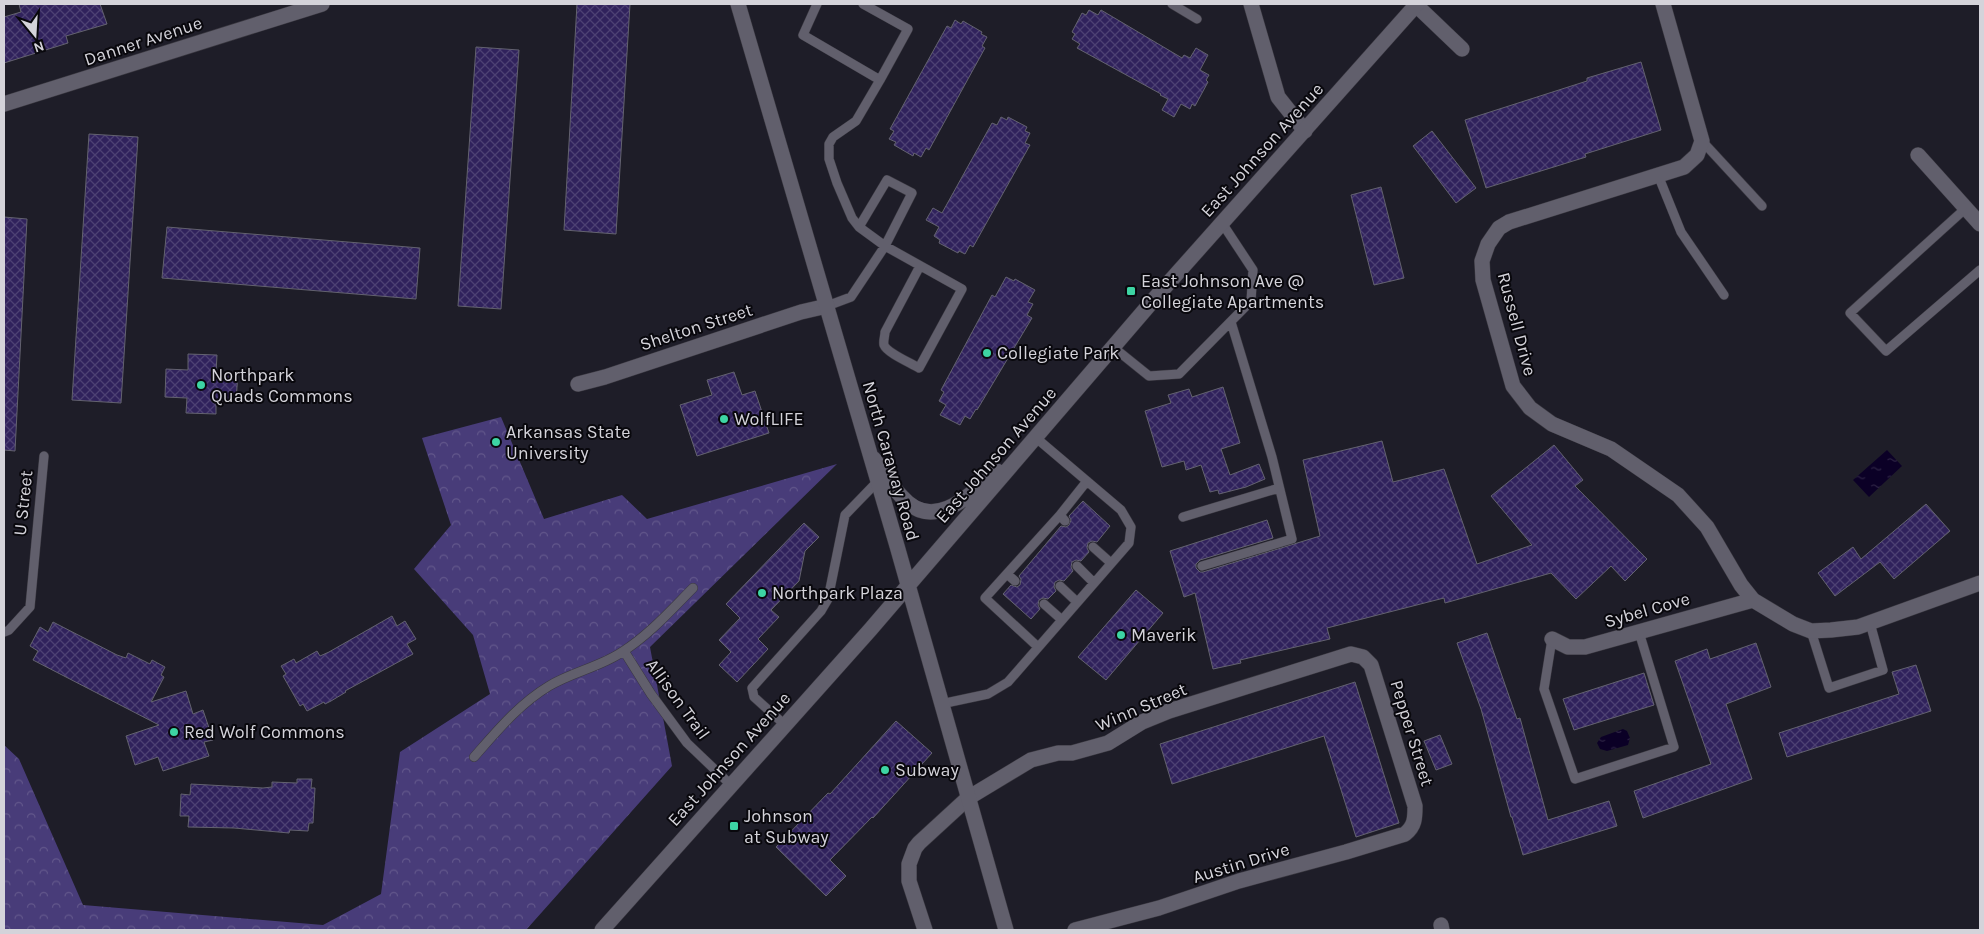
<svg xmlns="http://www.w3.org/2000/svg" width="1984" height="934" viewBox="0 0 1984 934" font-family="Karla,sans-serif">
<defs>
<pattern id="forest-crowns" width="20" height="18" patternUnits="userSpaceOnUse" patternTransform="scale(1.25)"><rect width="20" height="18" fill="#483c79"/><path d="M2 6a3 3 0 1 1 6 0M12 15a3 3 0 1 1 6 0" fill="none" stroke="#62578b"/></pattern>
<pattern id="water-ripples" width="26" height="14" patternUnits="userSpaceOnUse" patternTransform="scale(1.25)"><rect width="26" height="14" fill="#0b0026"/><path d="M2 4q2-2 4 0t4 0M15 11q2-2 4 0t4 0" fill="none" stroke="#2e2445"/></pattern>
<pattern id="building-cross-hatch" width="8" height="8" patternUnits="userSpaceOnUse" patternTransform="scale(1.25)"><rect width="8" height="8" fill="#30225c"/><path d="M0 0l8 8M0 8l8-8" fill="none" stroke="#4d4173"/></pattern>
</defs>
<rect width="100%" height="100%" fill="#1e1d28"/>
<path fill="url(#forest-crowns)" d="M501,417L544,519L622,495L647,519L837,464L650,647L672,766L526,930H4V745L19,759L83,905L323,925L381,894L400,752L490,694L473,635L414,569L451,525L422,438Z"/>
<path fill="url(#water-ripples)" d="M1887,450L1902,466L1869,497L1853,480Z
M1623,729L1627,731L1630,738L1628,745L1607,751L1600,749L1597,743L1601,737Z"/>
<path fill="url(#building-cross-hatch)" stroke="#63626f" d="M19,4H100L107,24L66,36L68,43L4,63V17L21,12Z
M577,4H630L616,234L564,230Z
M1089,10L1098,15L1101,10L1182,58L1184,55L1190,58L1196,48L1208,55L1200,70L1209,75L1206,80L1208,82L1195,106L1192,104L1190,109L1181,104L1174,117L1162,110L1168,99L1160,95L1161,94L1077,48L1080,44L1072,39L1075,34L1072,32L1082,13L1086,15Z
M955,20L961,24L963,21L982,32L981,34L987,37L982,46L985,48L929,150L926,148L921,157L914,153L913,156L894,145L896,142L889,139L894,131L890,129L947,26L951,28Z
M476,47L519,50L501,309L458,306Z
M1641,62L1661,130L1585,154L1586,157L1486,188L1465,120L1587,81V78Z
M1001,117L1007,120L1008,117L1027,127L1025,131L1030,133L1025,143L1030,145L973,247L970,245L965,254L959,251L958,253L939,243L940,240L934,236L939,227L926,220L933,208L942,213L992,123L997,125Z
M1432,131L1476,188L1456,203L1413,146Z
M89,134L138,137L121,403L72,400Z
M1381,187L1404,278L1374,285L1351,195Z
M4,217L27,219L15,451L4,450Z
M167,227L420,248L416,299L162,278Z
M1006,277L1014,281L1015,279L1035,290L1028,302L1033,304L1027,315L1032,318L977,410L976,409L970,419L965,416L960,425L940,415L946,405L939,401L944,392L941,390L992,295L995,297Z
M188,354L217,355L216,373H238L236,401H216V414L186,413L187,398L165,397L166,369L188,370Z
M734,372L742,395L755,391L769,433L697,456L680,405L712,395L707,380Z
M1223,387L1240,443L1221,449L1230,475L1259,464L1265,479L1246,487L1219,494L1218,490L1210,492L1201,465L1186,470L1184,461L1162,467L1145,411L1171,403L1168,395L1189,389L1192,397Z
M1382,441L1393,482L1444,469L1477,564L1532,545L1491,496L1554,445L1583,480L1575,486L1647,559L1625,581L1611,566L1576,599L1551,573L1445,603L1444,598L1327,628L1330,639L1240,660L1241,663L1213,669L1195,593L1184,597L1170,551L1267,520L1273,538L1200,560L1196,564V568L1200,572H1203L1320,536L1303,460Z
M1083,501L1110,526L1097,542L1092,541L1088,543L1087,548L1089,552L1081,561L1076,560L1072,562L1071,567L1073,571L1064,581L1059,580L1055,582L1054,587L1056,591L1048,599L1043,598L1039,600L1038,605L1040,609L1031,619L1003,594L1011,585L1017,587L1020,585L1021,579L1019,576L1061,526L1066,527L1069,525L1071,520L1069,516Z
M1926,504L1950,531L1894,579L1880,562L1835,596L1818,573L1853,547L1861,559Z
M804,523L819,537L805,551L799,581L771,610L779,617L758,639L768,649L737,682L719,665L731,652L719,640L740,618L726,604Z
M1136,590L1163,613L1106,680L1078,657Z
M392,616L397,626L405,621L416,639L407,644L413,654L345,691L346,692L331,701L325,704L324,702L307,711L303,704L300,706L283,676L286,674L281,666L294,659L296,663L317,651L320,656L329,652Z
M53,622L117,655L126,658L128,653L150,664L152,660L165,667L161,675L164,677L151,702L186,691L193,714L203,710L213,740L204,742L209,756L163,771L158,757L135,765L126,736L159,725L33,660L38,651L30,646L40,627L48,632Z
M1487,633L1517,719L1520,718L1548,820L1609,801L1617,826L1523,855L1512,817H1511L1481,709L1457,643Z
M1756,643L1771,687L1726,704L1752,779L1643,818L1634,791L1711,764L1675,661L1707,649L1710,659Z
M1916,665L1931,711L1787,757L1779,733L1899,694L1892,672Z
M1644,673L1654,705L1574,730L1563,699Z
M1355,682L1399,823L1356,837L1324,736L1172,784L1160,744Z
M896,721L932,753L873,818L872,817L830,860L846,876L826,896L776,847L828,793L830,794Z
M1440,735L1452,764L1436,770L1424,741Z
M297,779H312L311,788H315L313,823H309L308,831L290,830L289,833L234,828L188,827L189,816H180L181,794L190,795L191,784L263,788L272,787V782L297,783Z"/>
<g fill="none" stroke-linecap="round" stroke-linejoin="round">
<defs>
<path id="lane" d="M817,4L803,35L880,80L856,121L833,137L829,144V159L837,183L852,218L859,227L885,246L962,289L919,368C911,363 887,353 884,345C883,341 885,336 885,332L920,266
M863,4L908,29L880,80
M1172,4L1197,19
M1702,141L1762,206
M1658,175L1681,232L1724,295
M1966,208L1850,313L1886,351L1980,270
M827,306L851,297L885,246L912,193L887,180L859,227
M1113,347L1149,376L1179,374L1251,301L1253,270L1222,223
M1060,515L1087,481
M1183,517L1279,488
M1093,547L1111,563
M1077,566L1094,583
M1202,566L1292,539L1272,457L1231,322
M1007,574L1015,581
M1060,586L1077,602
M1044,604L1062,620
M1811,631L1829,688L1883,670L1870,623
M4,632L9,630L30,607L44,456
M1552,639L1544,689L1575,779L1674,747L1639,632
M1038,647L985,598L1060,515L1065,521
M624,651L651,694L687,743L731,785
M941,704L988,694L1008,682L1129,543L1131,527L1121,510L1035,437
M785,725L754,697L752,688L821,611L828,599L845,515L877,482
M474,757C497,731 519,704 549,686C572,672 600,667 622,652C649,635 671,610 693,588"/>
<path id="street" d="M1251,4L1278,97L1305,131
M1663,4L1702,141L1697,155L1684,167L1509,222L1499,228L1488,244L1482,261L1483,280L1513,386L1530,408L1552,424L1611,449L1678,495L1707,527L1741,585L1753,600L1793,624L1811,631L1831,630L1858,627L1980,583
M1416,5L1462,49
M4,104L322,4
M1918,155L1980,224
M578,384L605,377L801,312L827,306
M1552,639L1568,647H1585L1753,600
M1441,925L1442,930
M925,930L909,881V864L915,848L919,843L968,798L1031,760L1058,753H1072L1108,743L1142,722L1169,711L1351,654L1363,657L1371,665L1415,806C1415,818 1415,826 1405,834L1346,852L1239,881L1159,908L1075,930"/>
<path id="secondary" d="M738,4L897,546L1006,930
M874,459C883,472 891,486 902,497C934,534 972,493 997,471
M602,930L870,630L1156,297L1417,4"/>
</defs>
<use href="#lane" stroke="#3a3840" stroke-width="10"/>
<use href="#street" stroke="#3a3840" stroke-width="16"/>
<use href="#secondary" stroke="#3a3840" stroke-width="16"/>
<use href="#lane" stroke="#615f6c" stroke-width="9"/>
<use href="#street" stroke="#615f6c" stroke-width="15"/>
<use href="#secondary" stroke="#615f6c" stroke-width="15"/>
</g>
<g fill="#3dd4a3" stroke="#09080d" stroke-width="2">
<rect x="1126" y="286" width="10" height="10" rx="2.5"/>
<circle cx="987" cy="353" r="5"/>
<circle cx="201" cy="385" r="5"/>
<circle cx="724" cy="419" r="5"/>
<circle cx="496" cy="442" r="5"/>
<circle cx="762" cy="593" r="5"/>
<circle cx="1121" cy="635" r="5"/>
<circle cx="174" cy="732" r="5"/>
<circle cx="885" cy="770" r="5"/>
<rect x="729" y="821" width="10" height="10" rx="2.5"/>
</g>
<g text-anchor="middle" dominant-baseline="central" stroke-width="4" stroke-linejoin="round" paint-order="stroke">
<g font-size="18" fill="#d4d3da" stroke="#09080d">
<text transform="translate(143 41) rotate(-18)">Danner Avenue</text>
<text transform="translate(1262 150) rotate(-48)">East Johnson Avenue</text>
<text transform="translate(1517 324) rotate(75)">Russell Drive</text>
<text transform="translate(696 327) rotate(-18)">Shelton Street</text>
<text transform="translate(996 455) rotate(-49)">East Johnson Avenue</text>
<text transform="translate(891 461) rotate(74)">North Caraway Road</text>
<text transform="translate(23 503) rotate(-84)">U Street</text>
<text transform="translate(1647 610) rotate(-16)">Sybel Cove</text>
<text transform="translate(678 699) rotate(54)">Allison Trail</text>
<text transform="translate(1141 707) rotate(-23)">Winn Street</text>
<text transform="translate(1412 733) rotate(73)">Pepper Street</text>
<text transform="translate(729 759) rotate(-48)">East Johnson Avenue</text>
<text transform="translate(1241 863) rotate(-17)">Austin Drive</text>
</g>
<g font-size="18" fill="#d4d3da" stroke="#09080d" text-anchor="start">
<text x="1141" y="281">East Johnson Ave @<tspan x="1141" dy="21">Collegiate Apartments</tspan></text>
<text x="997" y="353">Collegiate Park</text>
<text x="211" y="375">Northpark<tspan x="211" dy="21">Quads Commons</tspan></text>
<text x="734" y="419">WolfLIFE</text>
<text x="506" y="432">Arkansas State<tspan x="506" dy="21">University</tspan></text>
<text x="772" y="593">Northpark Plaza</text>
<text x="1131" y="635">Maverik</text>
<text x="184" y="732">Red Wolf Commons</text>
<text x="895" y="770">Subway</text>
<text x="744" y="816">Johnson<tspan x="744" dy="21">at Subway</tspan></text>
</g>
</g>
<rect width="1984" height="934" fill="none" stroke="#d4d3da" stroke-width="10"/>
<g transform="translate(35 35) rotate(162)" stroke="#09080d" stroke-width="4" paint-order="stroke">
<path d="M0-4L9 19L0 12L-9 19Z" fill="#d4d3da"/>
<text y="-8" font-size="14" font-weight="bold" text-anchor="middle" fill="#d4d3da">N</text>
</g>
</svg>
